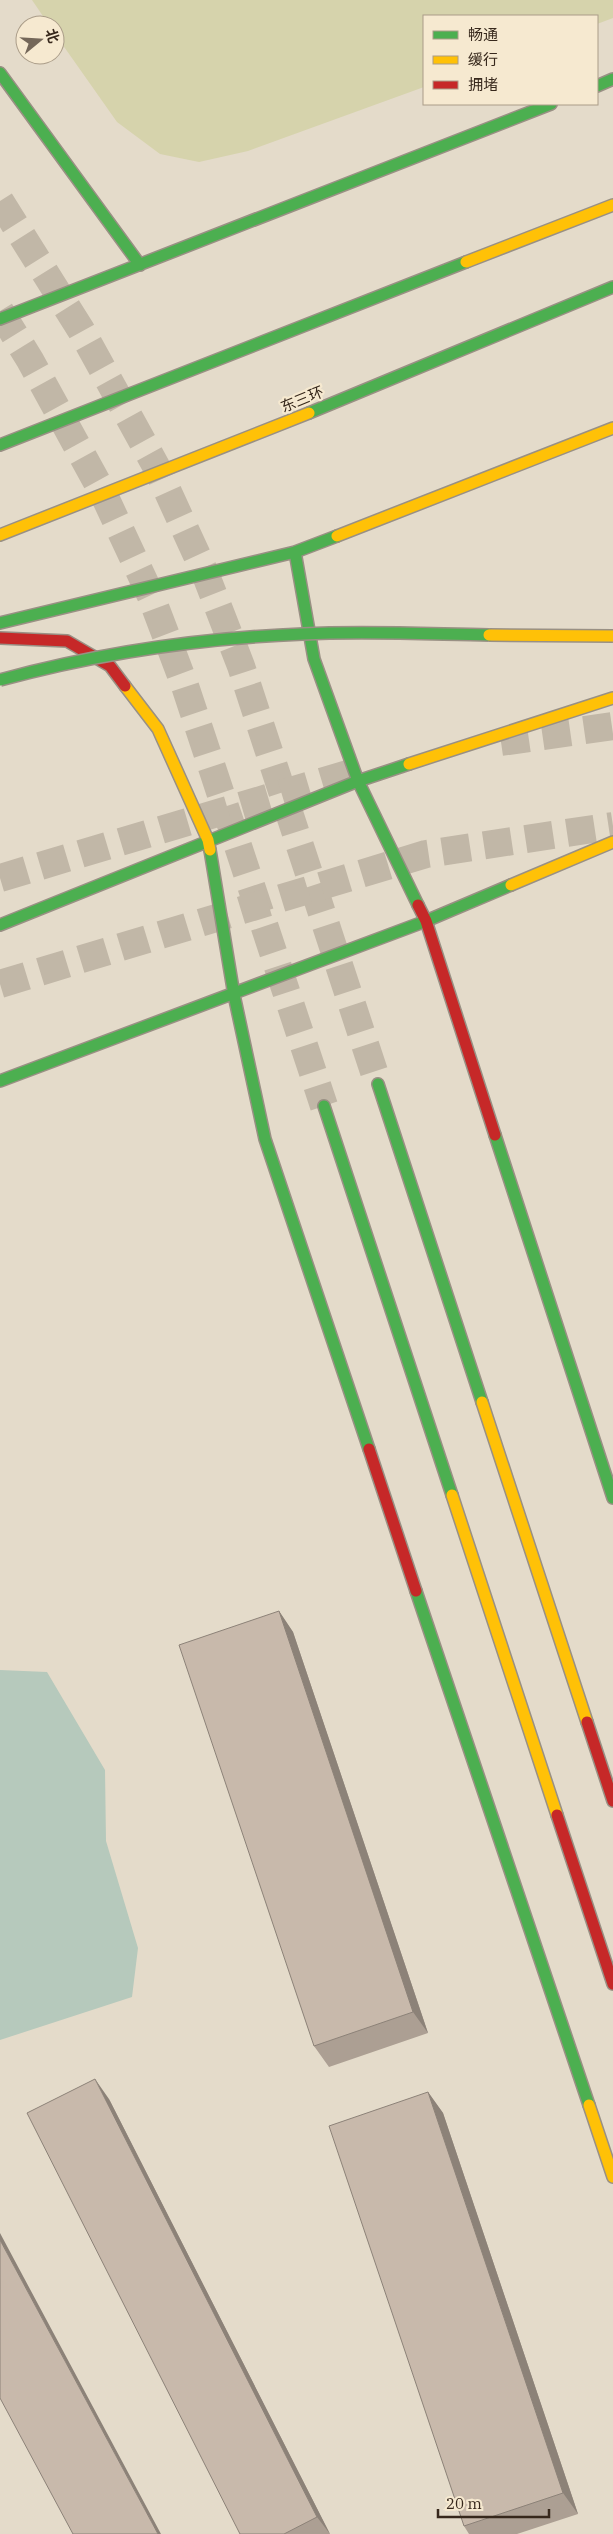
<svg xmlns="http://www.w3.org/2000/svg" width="613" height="2534" viewBox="0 0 613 2534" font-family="'IBM Plex Serif','Noto Sans SC',serif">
<rect width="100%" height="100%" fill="#e4dbca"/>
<path fill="#d6d3ac" d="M32,0H613V18L597,24V16H424V87L248,151L199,162L160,154L117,122L55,34V25H49Z"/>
<path fill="#b6c9bc" d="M0,1670L47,1672L105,1770L106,1841L138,1948L132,1997L0,2040Z"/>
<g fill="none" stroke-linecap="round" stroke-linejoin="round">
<path stroke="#c1b7a7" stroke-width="28" stroke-dasharray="28 14" stroke-linecap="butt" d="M0,201L81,330L157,468L205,573L241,666L378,1084
M0,311L30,360L104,495L151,596L185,686L324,1106"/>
<path stroke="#c1b7a7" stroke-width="28" stroke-dasharray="28 14" stroke-linecap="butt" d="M501,742L613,726
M0,878L351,773
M0,984L426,854L613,826"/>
<defs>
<path id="fast" d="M0,73L140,265
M597,86L613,79
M0,319L551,104
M309,413L613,287
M0,445L466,262
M295,552L314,659L358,781L418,905
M0,623L295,552L337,536
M210,850L234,995L265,1139L369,1449
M0,925L358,781L409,764
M0,1081L426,921L511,885
M378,1084L482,1402
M324,1106L452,1495
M495,1135L613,1498
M416,1591L589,2105"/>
<path id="slow" d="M466,262L613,205
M0,535L309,413
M337,536L613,428
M125,686L158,729L208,840L210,850
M409,764L613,698
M511,885L613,842
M482,1402L587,1722
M452,1495L557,1815
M589,2105L613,2177"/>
<path id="jam" d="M0,638L67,641L110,666L125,686
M418,905L426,921L495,1135
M369,1449L416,1591
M587,1722L613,1801
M557,1815L613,1984"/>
</defs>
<use href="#fast" stroke="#999084" stroke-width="14"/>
<use href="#slow" stroke="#999084" stroke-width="14"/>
<use href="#jam" stroke="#999084" stroke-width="14"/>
<use href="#fast" stroke="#4caf50" stroke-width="11"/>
<use href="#slow" stroke="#ffc107" stroke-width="11"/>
<use href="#jam" stroke="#c62828" stroke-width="11"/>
<defs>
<path id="fast-bridge" d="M0,680C99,653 201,638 303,634C365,631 428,634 489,635"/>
<path id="slow-bridge" d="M489,635L613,636"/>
</defs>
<use href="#fast-bridge" stroke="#999084" stroke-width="14" stroke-linecap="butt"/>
<use href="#slow-bridge" stroke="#999084" stroke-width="14" stroke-linecap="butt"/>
<use href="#fast-bridge" stroke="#4caf50" stroke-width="11"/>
<use href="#slow-bridge" stroke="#ffc107" stroke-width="11"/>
</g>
<path fill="#ac9f93" d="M279,1611L293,1632L428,2033L329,2067L314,2046Z
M428,2092L443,2113L578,2514L517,2534H469L464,2526Z
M109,2099L330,2534H240Z"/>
<path fill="#8c8278" d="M279,1611L293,1632L428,2033L413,2012Z
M95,2079L109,2099L330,2534L317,2517Z
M428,2092L443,2113L578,2514L563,2493Z
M0,2233L161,2534H158L0,2240Z"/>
<path fill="#c8b9ab" stroke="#8c8278" d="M279,1611L413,2012L314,2046L179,1645Z
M95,2079L317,2517L284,2534H240L27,2113Z
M428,2092L563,2493L464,2526L329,2126Z
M0,2240L158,2534H73L0,2398Z"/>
<g text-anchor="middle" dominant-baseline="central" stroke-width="4.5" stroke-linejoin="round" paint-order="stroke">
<g font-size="15" fill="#37281c" stroke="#f6e9d0">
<text transform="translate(302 399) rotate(-22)">东三环</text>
</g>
</g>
<rect x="423" y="15" width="175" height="90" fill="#f6e9d0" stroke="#aa9c88"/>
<rect x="433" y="31" width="25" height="8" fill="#4caf50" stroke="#aa9c88"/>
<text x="468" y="40" font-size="15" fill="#37281c">畅通</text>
<rect x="433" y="56" width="25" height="8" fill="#ffc107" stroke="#aa9c88"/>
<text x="468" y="65" font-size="15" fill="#37281c">缓行</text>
<rect x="433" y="81" width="25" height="8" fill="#c62828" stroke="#aa9c88"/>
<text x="468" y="90" font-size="15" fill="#37281c">拥堵</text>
<g transform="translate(40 40) rotate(72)"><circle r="24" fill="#f6e9d0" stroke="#aa9c88"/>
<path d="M0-4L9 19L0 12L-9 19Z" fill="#746759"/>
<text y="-8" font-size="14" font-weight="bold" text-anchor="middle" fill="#37281c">北</text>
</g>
<path d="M438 2509v8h111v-8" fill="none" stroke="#37281c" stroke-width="2.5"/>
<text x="446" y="2509" font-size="15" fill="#37281c" stroke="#f6e9d0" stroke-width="4" paint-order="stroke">20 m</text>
</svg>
